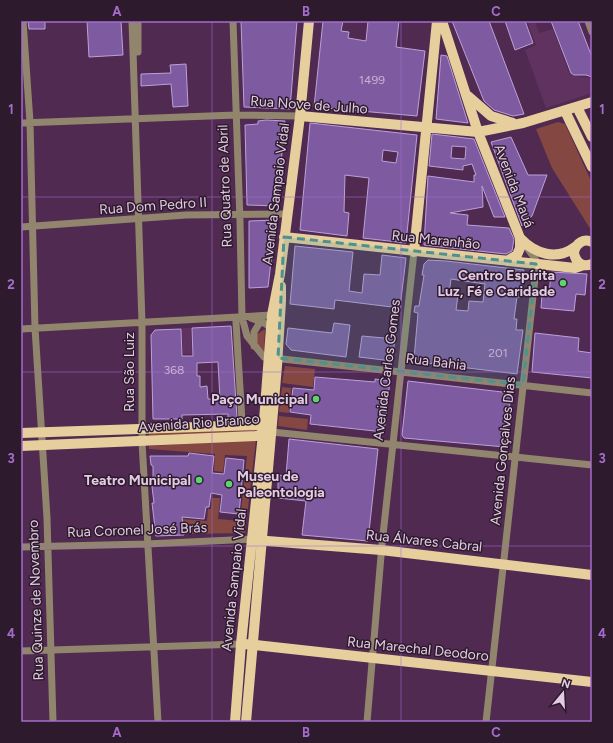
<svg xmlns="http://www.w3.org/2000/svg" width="613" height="743" viewBox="0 0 613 743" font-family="Figtree,sans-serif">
<rect width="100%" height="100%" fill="#512a52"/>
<path fill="#5f3260" d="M527,21H535L539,33L553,29L569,72L574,76L589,78L592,83V93L546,108L525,50L536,45Z
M182,328H191L192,354H183Z"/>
<path fill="#854742" d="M558,122L565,124L592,183L591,230L552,168L536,129Z
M265,329L264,351L257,345V334Z
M285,366L315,369L313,387L282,383Z
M282,387L291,388L289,413L279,412Z
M279,416L308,419L307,430L278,426Z
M256,428V433L149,436V432Z
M256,440L245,533L188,534L186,525H182L181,519L207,521L208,509H211L212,498H220L218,519L240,521L247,456L225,455L223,472L214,471L215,454L149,449V446Z"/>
<path fill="#7e5ba1" stroke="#bba1d8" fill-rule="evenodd" d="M28,21H45V29H29Z
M87,21H121L123,55L89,57Z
M241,21H297L290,109L244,107Z
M323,21H343L341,31L349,32L348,38L366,41L368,21H399L396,47L425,51L417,116L314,107Z
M452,21H489L524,114L513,116L494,110L484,101Z
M505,21H525L533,43L515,50Z
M551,21H578L592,57V77L586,75H574L571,73Z
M441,55L447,56L468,123L436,119Z
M186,64L188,106L173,107L171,84L141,86V74L171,73L170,65Z
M266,120L285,121L277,206L247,205L245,125L258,124V121Z
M310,123L417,135L406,243L363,238L369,178L345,175L344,212L349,213L347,236L300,230ZM383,150L398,152L396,163L382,161Z
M432,134L474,139L505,217H494L482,186L483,207L450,213L468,215L467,225L509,228L514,239L512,251L506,254L424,245L428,176L474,182V175H476L472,164L463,166V170L429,166ZM452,146L466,147L465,159L451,158Z
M511,137L528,175H547L532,216L522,226L491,142Z
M276,220L268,287L249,288V221Z
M295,246L353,252L349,291L362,293L364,274L380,275L382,255L406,258L400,308L335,300L334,309L290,304Z
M428,260L446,261L524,270L520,297H517L514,319H517L516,330H523L517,374L419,362V359H414L418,313L414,312L415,306H419L424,275H422L424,264ZM451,279L485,284L483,302L469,301L468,311L456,310L458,295L449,294Z
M551,272L587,274L585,295L576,294L574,311L541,308L542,294L549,295Z
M334,323L350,325L346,357L291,350L286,344L288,328L332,333Z
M231,326L237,418L228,419V414L182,415V419H153L151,335L155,330L181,329L182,356H193L192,328ZM218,362L220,399H208L207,386L200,387V376H197V363Z
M535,333L579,338L578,351L592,353V378L532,372Z
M362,336L395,339L392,361L359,357Z
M315,377L375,382V379L390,381L384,432L310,424L311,415L290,412L293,388L314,390Z
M408,381L511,393L505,447L404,438L402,435Z
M289,439L378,449L368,541L302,535L306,501L278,498V475L286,476Z
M189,453L214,456L212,473L224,474L226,458L244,460L239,514L220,512L222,495L211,493L209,507H206L204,519L182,517L184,535L156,536L152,503H154L151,479H153V466L151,465L150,456H188Z"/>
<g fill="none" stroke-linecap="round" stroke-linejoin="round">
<path stroke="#91866d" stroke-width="7" d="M23,21L30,122L35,328L47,518L53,722
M132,21L142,323V442L158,722
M233,21L240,221L242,317L247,336L264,357L592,393
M588,21L592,32
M138,22V52
M21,123L236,115L300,116
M21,227L186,215L286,214
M251,318L266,324L273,330
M236,322L242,422
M21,329L272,315
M254,346V332L262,319
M272,432L592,465
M21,547L147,544L253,539
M21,651L241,644
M367,722L382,544L414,252
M486,722L536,269V260L525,245"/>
<path stroke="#e6cf9d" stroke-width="10" d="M442,21L478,132L520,238C535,254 557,261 575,247
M468,96L491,116L513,123
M577,107L592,137
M565,111L592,167
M300,116L478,132L523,123L592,102
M284,237L575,268L584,265
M592,242C584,238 576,243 574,252C575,262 582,268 592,264
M414,252L437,21
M507,261L517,255L520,248V238
M21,433L257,425L268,430
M21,446L256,436L268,433
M255,540L381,550L592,575
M246,644L592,682
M235,722L241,644L263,434L272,315L280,274L300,116L309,21
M246,722L277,366L281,301V286"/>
</g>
<path fill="#4f9091" fill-opacity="0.2" stroke="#4f9091" stroke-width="3" stroke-dasharray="8 5" stroke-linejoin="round" d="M284,237L536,264L523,385L278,358Z"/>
<path fill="none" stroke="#a56ccd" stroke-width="1" stroke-opacity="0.55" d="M212,21V722M401,21V722M21,197H592M21,372H592M21,546H592"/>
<g fill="#5ed56c" stroke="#2d1b2d" stroke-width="1.5">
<circle cx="563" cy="283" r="4"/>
<circle cx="316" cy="399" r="4"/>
<circle cx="199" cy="480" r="4"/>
<circle cx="229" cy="484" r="4"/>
</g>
<g text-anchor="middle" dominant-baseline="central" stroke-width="3" stroke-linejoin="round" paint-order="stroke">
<g font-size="12" fill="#caafd2">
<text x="372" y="80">1499</text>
<text x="498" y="353">201</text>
<text x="174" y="370">368</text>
</g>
<g font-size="14" fill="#e3cbe3" stroke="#2d1b2d">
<text transform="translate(309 105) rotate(4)">Rua Nove de Julho</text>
<text transform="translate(225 186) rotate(-92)">Rua Quatro de Abril</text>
<text transform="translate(514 186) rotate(69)">Avenida Mauá</text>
<text transform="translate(276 194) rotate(-83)">Avenida Sampaio Vidal</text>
<text transform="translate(153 206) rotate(-4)">Rua Dom Pedro II</text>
<text transform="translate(436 240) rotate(6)">Rua Maranhão</text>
<text transform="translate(436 362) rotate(7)">Rua Bahia</text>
<text transform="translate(387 370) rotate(-83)">Avenida Carlos Gomes</text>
<text transform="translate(129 372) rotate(-90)">Rua São Luiz</text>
<text transform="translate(199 423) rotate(-4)">Avenida Rio Branco</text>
<text transform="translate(503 451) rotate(-84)">Avenida Gonçalves Dias</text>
<text transform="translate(137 530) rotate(-2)">Rua Coronel José Brás</text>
<text transform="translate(424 541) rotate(6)">Rua Álvares Cabral</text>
<text transform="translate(234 580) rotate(-84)">Avenida Sampaio Vidal</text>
<text transform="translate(36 600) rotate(-92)">Rua Quinze de Novembro</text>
<text transform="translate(418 649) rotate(6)">Rua Marechal Deodoro</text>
</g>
<g font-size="14" font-weight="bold" fill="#e3cbe3" stroke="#2d1b2d" text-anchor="end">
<text x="555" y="275">Centro Espírita<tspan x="555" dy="16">Luz, Fé e Caridade</tspan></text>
<text x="308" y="399">Paço Municipal</text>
<text x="237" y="476" text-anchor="start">Museu de<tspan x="237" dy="16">Paleontologia</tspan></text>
<text x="191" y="480">Teatro Municipal</text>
</g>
</g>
<rect width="613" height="743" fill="none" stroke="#2d1b2d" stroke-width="44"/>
<g transform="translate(563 693) rotate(18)" stroke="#2d1b2d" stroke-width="3" paint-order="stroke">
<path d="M0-3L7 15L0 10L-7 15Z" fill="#e3cbe3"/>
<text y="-6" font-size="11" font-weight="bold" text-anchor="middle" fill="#e3cbe3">N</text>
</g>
<rect x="22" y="22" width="569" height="699" fill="none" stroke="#a56ccd" stroke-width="1.5"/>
<g font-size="13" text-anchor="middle" font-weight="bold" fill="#a56ccd">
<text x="117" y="16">A</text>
<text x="306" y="16">B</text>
<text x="496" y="16">C</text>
<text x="11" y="114">1</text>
<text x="602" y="114">1</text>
<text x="11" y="289">2</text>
<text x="602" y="289">2</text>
<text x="11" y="463">3</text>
<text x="602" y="463">3</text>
<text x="11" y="638">4</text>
<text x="602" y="638">4</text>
<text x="117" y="737">A</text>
<text x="306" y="737">B</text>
<text x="496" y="737">C</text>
</g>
</svg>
